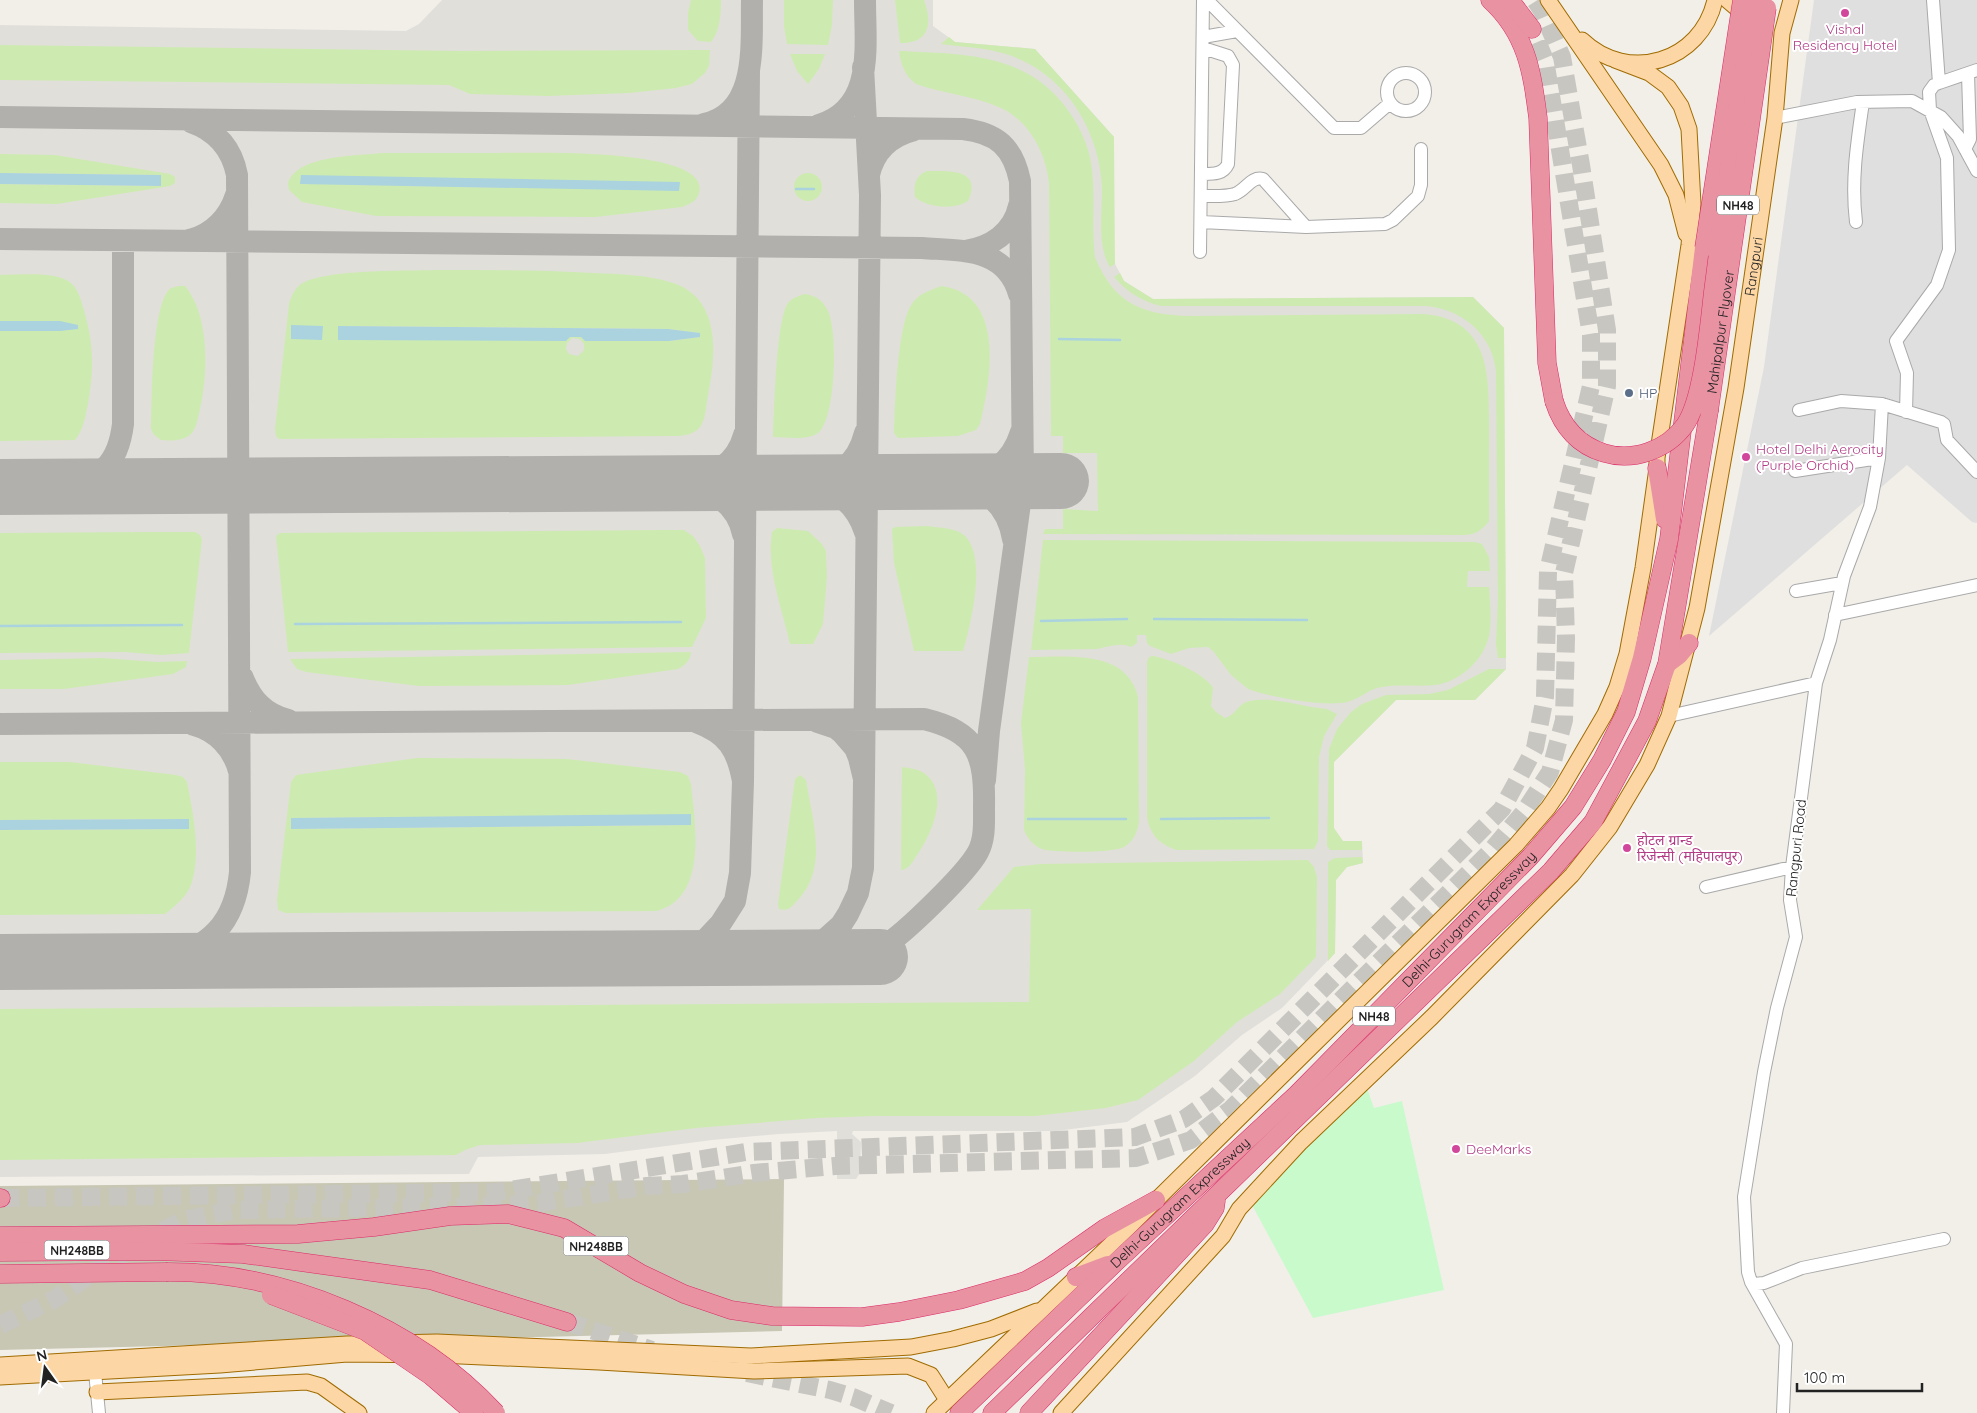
<svg xmlns="http://www.w3.org/2000/svg" width="1977" height="1413" viewBox="0 0 1977 1413" font-family="Quicksand,'Noto Sans Devanagari',sans-serif">
<rect width="100%" height="100%" fill="#f2efe9"/>
<path fill="#e0dfdf" d="M1814,0H1977V523L1972,522L1907,465L1709,636L1764,367Z"/>
<path fill="#e1dfda" d="M442,0H933V26L955,42L1035,49L1114,137V262L1124,281L1153,299L1473,297L1504,328L1506,669L1475,700H1396L1334,762V829L1343,841H1362L1363,863L1347,867L1336,880L1335,953L1282,1008L1242,1035L1195,1076L1127,1122L1056,1131H853L852,1134L861,1142L860,1173L856,1179H837V1131L779,1134L712,1140L605,1154L478,1157L469,1174L0,1177V25L406,31L419,24Z"/>
<path fill="#c7c7b4" d="M784,1179L782,1331L0,1350V1186Z"/>
<path fill="#cdebb0" fill-rule="evenodd" d="M691,0H721C721,13 720,32 711,42L698,41L688,30V13Z
M784,0H833L832,25L828,45L787,44L784,26Z
M895,0H924C933,24 929,44 900,43Z
M949,37L955,42L1035,49L1114,137L1115,264L1110,267C1097,246 1102,215 1102,191C1101,129 1062,67 998,52C979,47 960,47 941,44Z
M0,45L461,51L710,50L709,66L705,73L692,84L676,88L629,93L548,96L470,94L449,85L0,80Z
M899,51C966,54 1032,53 1072,116C1081,130 1088,146 1091,162C1096,193 1091,226 1095,257C1114,304 1143,315 1190,316L1424,314C1493,320 1489,380 1489,432C1489,462 1489,491 1489,521C1482,530 1477,534 1465,535L1043,534L1045,529H1063V509L1098,511L1097,453H1063V436H1051L1049,183C1046,153 1029,121 1001,108C975,96 944,94 916,84C905,76 901,65 899,51Z
M790,54H825L819,69L808,84L797,71Z
M382,153C420,153 458,153 496,153C524,153 713,146 699,193C697,201 690,204 682,207L596,217L376,216L302,202L289,190L288,184C295,155 357,156 382,153ZM300,184L679,191L301,184Z
M0,154L55,155L170,174L175,177V183L170,186L57,204L0,203V184L161,186V175L0,173Z
M927,171C948,171 983,168 968,201C955,210 927,208 915,197C913,185 916,175 927,171Z
M794 187a14 14 0 1 1 28 0a14 14 0 1 1-28 0Z
M438,270C490,270 542,270 594,273C620,274 649,275 673,283C683,286 692,292 698,299C719,324 714,365 708,395C704,419 706,435 676,436L279,439L276,436L275,429L289,304C291,297 294,289 301,284C323,269 408,271 438,270ZM338,326L668,329L700,333V337L669,341H585L581,337L338,340ZM572,338L580,339L584,344V350L578,356L569,354L566,349L567,343Z
M1120,273L1124,281L1153,299L1473,297L1504,328L1506,658H1498L1496,644L1498,600L1496,371C1492,334 1462,309 1426,306H1161C1141,301 1127,292 1114,277Z
M0,275C19,275 56,271 71,283C79,290 81,301 84,310C94,346 94,368 88,404C85,417 84,429 75,440L0,441V331H60V321H0Z
M179,286H185C210,316 208,373 200,409C198,418 197,427 191,434C183,441 171,441 161,440L154,435L151,429C152,403 151,302 171,288C172,288 178,286 179,286Z
M941,286C1006,294 991,379 980,424L976,430L958,436L898,438L894,433C895,406 897,319 914,301C921,293 931,290 941,286Z
M805,294C816,296 823,300 828,311C838,331 836,419 818,433C807,441 786,437 773,437C774,413 776,319 788,303C792,298 798,296 805,294Z
M927,526C939,528 958,527 967,538C986,562 971,623 963,651H914L894,563L892,529L895,527Z
M777,528L808,531L822,544L826,551L827,577L823,624L813,644H790C782,608 766,569 772,532Z
M665,530H684L693,536L700,546L705,558L706,618L692,647L288,652L276,536L280,533Z
M149,532H195L200,535L202,539L189,653L161,655L125,652L0,653V533Z
M1043,540L1475,542L1482,544L1489,557L1490,571H1468L1467,587H1489C1490,603 1492,620 1489,636C1483,661 1460,681 1436,685C1418,687 1400,684 1382,687C1368,689 1360,699 1347,702C1326,707 1279,698 1257,692L1248,689L1231,675L1213,651L1208,647L1189,648L1171,654L1150,646L1147,643L1146,635H1137V643L1131,647C1122,642 1108,646 1098,649L1031,650Z
M691,652C690,661 685,665 678,669L568,685L419,686L306,672L297,669L290,659Z
M1153,656C1168,658 1206,674 1213,688L1211,706L1216,712L1225,718C1236,715 1238,703 1250,701C1273,696 1303,707 1327,709L1337,714L1324,736L1319,757L1318,841L1314,849L1177,850C1160,845 1149,834 1147,816V662L1149,657Z
M1029,657C1067,657 1127,649 1138,697L1139,822C1137,833 1134,841 1124,847C1113,853 1055,853 1042,849C1034,846 1027,838 1024,830L1025,770L1021,723Z
M103,658L157,662L187,661L186,667L173,674L64,689H0V660Z
M1489,669H1506L1475,700H1396L1334,762V828L1343,841H1362V850H1330L1327,846L1329,749L1337,729L1351,712L1362,704L1386,695L1429,694L1448,690Z
M417,758L567,759L680,772L688,776L691,784C695,824 708,897 657,911L286,913L278,910L277,900L291,782L296,775ZM691,815L690,825L292,829L291,818Z
M0,762H70L176,775L183,777L187,782C193,813 201,851 192,882C188,896 175,906 165,914L0,915V830L189,829V819L0,820Z
M902,767C909,768 918,769 924,773C951,792 931,835 917,855C913,861 909,870 901,870Z
M800,775L806,780C812,819 829,867 798,900C792,906 789,912 779,909L778,904L795,779Z
M1362,857L1363,863L1347,867L1336,880L1335,953L1328,961V862L1335,858Z
M1308,860L1314,867L1317,877L1316,957L1280,994L1237,1022L1194,1061L1138,1100L1106,1108L1035,1116H874L817,1118L696,1128L577,1143L480,1145L465,1150L456,1155L0,1160V1009L1029,1002L1031,909L977,910L1014,867L1040,864Z"/>
<path fill="#c8facc" d="M1367,1088L1374,1108L1402,1101L1444,1290L1313,1318L1251,1203Z"/>
<path fill="#aad3df" d="M0,173L161,175V186L0,184Z
M301,175L680,182L679,191L300,184Z
M0,321H60L78,325V329L60,331H0Z
M291,325L323,326L322,340L291,339Z
M338,326L668,329L700,333V337L669,341H585L581,337H570L566,341L338,340Z
M691,814V825L291,829V818Z
M189,819V829L0,830V820Z"/>
<g fill="none" stroke-linecap="round" stroke-linejoin="round">
<path stroke="#aad3df" stroke-width="2.5" d="M796,189H814
M1059,339L1120,340
M1154,619L1307,620
M1041,621L1127,619
M295,624L681,622
M0,626L182,625
M1028,819H1126
M1161,819L1269,818"/>
<path stroke="#b1b0ac" stroke-width="22" d="M863,67L870,195L864,779
M0,117L963,129C997,133 1013,147 1020,181L1023,481L989,731L985,780
M704,124C759,113 751,43 752,0
M819,125C875,108 865,47 865,0
M869,175C874,151 891,136 914,130
M0,239L922,248C961,251 1006,247 1019,294
M190,240C213,234 229,217 236,195
M965,251C991,247 1013,233 1019,206
M951,481C985,488 1007,503 1013,539
M960,481C991,475 1011,464 1021,432
M804,482C836,476 856,468 865,433
M806,482C835,488 856,503 865,532
M684,483C712,476 736,465 744,435
M686,483C713,490 737,504 743,534
M61,487C101,478 118,465 123,424V241
M242,676C251,699 264,714 288,720
M0,724L924,719C978,732 985,755 984,808C984,823 985,839 978,852C967,873 904,934 884,946C873,952 863,954 851,957
M194,725C216,731 233,748 239,771
M743,781L749,71
M792,957L822,942L841,925L848,914L858,893L863,868L864,779L859,758L855,748L842,733L836,728L818,722
M664,958L682,952L705,940L721,923L735,901L740,873L743,781C737,749 728,734 696,722
M160,961C209,948 235,924 240,872L237,175C232,149 217,131 191,122"/>
<path stroke="#b1b0ac" stroke-width="56" d="M0,487L1061,481
M0,962L880,957"/>
<path stroke="#c8c6c1" stroke-width="18" stroke-dasharray="18 9" stroke-linecap="butt" d="M1,1198L498,1192L746,1152L1135,1137L1184,1119L1214,1098L1502,809L1535,748L1545,697L1548,571L1591,386V335L1545,60L1532,29
M567,1322L652,1350
M0,1325L55,1299L119,1255L183,1220L236,1210L499,1206L539,1203L647,1186L683,1184L754,1173L835,1166L1136,1158L1191,1140L1231,1109L1490,852L1524,812L1550,772L1564,720L1566,638L1564,573L1607,386V330L1581,165L1562,57L1542,11L1535,0
M747,1373L830,1390L853,1397L891,1413"/>
<defs>
<path id="minor" d="M1207,0L1334,128H1361L1390,103
M1933,0L1939,83
M1203,37L1237,31
M1387 92a19 19 0 1 1 38 0a19 19 0 1 1-38 0Z
M1775,118L1857,102L1912,101L1941,117L1958,136L1977,171
M1965,149L1970,139L1968,74
M1201,174C1212,174 1223,175 1228,164L1233,65L1228,56L1203,48
M1202,196C1212,196 1225,197 1235,194C1246,190 1251,176 1263,179L1306,227
M1201,222L1306,227L1385,224L1393,220L1418,196L1421,185V149
M1856,222C1851,181 1857,143 1863,102
M1200,252L1203,0
M1799,410L1841,401L1882,404L1941,422L1944,424L1947,440L1977,472
M1906,412L1907,373L1896,341L1937,285L1949,250L1947,158L1930,110L1929,92L1934,85L1939,83L1977,70
M1795,471L1879,458
M1796,591L1842,583
M1835,615L1977,585
M1669,716L1816,683
M1706,887L1792,867
M1754,1284L1764,1283L1802,1268L1944,1239
M95,1372L99,1413
M1783,1413L1786,1344L1751,1282L1748,1272L1744,1197L1764,1072L1777,1008L1796,937L1790,900L1792,867L1816,683L1830,640L1844,576L1870,507L1879,458L1882,404"/>
<g id="major">
<path d="M1548,0L1661,165L1676,195L1686,234"/>
<path d="M1727,0L1748,18"/>
<path d="M1582,40C1628,84 1701,62 1715,0"/>
<path d="M0,1365L347,1344L437,1342L751,1356L911,1347L953,1339L991,1329L1037,1311"/>
<path d="M0,1377L220,1365L347,1354L438,1355L599,1362L754,1371L908,1366L931,1375L947,1400"/>
<path d="M97,1392L307,1382L321,1386L359,1413"/>
<path d="M934,1413L1131,1225L1516,845L1548,808L1561,789L1605,714L1617,687L1627,654L1643,568L1657,468V458L1689,245L1693,204L1689,129L1681,106L1668,87L1649,73L1615,60"/>
<path id="s1" d="M1061,1413L1223,1236L1239,1209L1301,1142L1432,1017L1572,875L1610,827L1647,765L1669,716L1697,608L1736,388L1775,118L1782,33L1791,0"/>
</g>
<g id="highway">
<path d="M1490,0C1527,34 1532,72 1538,118L1547,363L1554,401"/>
<path d="M1510,0L1532,29"/>
<path d="M1657,468L1665,519"/>
<path d="M1667,664L1679,655L1689,643"/>
<path d="M0,1198H1"/>
<path d="M0,1236L298,1234L374,1227L450,1216L508,1214L564,1228L640,1273L684,1294L731,1310L772,1316L862,1317L899,1312L959,1300L1025,1281L1048,1268L1105,1228L1156,1200"/>
<path d="M0,1252L154,1251L243,1254L430,1280L567,1322"/>
<path d="M0,1274L166,1272"/>
<path d="M1076,1277L1108,1265"/>
<path id="s2" d="M959,1413L1115,1263L1297,1094L1530,857L1573,807L1602,760L1626,712L1642,658L1669,539L1704,248"/>
<path d="M992,1413L1551,871L1593,822L1647,721L1667,664L1709,411"/>
<path d="M1029,1413L1205,1224L1215,1208L1216,1201"/>
</g>
</defs>
<use href="#minor" stroke="#a9a9a9" stroke-width="14"/>
<use href="#major" stroke="#a06b00" stroke-width="17"/>
<use href="#highway" stroke="#dc2a67" stroke-width="19"/>
<use href="#minor" stroke="#fff" stroke-width="12"/>
<use href="#major" stroke="#fcd6a4" stroke-width="15"/>
<use href="#highway" stroke="#e892a2" stroke-width="18"/>
<defs>
<g id="highway-bridge">
<path d="M1704,248L1742,0"/>
<path d="M1554,401C1562,426 1578,445 1604,453C1633,462 1667,450 1685,425C1703,399 1709,326 1713,292C1726,195 1735,95 1759,0"/>
<path id="s3" d="M1709,411L1767,8"/>
<path d="M166,1272C284,1271 416,1326 496,1413"/>
<path d="M271,1295L365,1331L431,1376L474,1413"/>
</g>
</defs>
<use href="#highway-bridge" stroke="#dc2a67" stroke-width="19" stroke-linecap="butt"/>
<use href="#highway-bridge" stroke="#e892a2" stroke-width="18"/>
</g>
<g fill="#d1479c" stroke="#fff" stroke-width="2">
<circle cx="1845" cy="13" r="5"/>
<circle cx="1746" cy="457" r="5"/>
<circle cx="1627" cy="848" r="5"/>
<circle cx="1456" cy="1149" r="5"/>
</g>
<circle fill="#5c6f8a" stroke="#fff" stroke-width="2" cx="1629" cy="393" r="5"/>
<g text-anchor="middle" dominant-baseline="central" stroke-width="4" stroke-linejoin="round" paint-order="stroke">
<g fill="#fff" stroke="#646464" stroke-width="1">
<rect x="1717" y="195.5" width="42" height="19" rx="4"/>
<rect x="1353" y="1006.5" width="42" height="19" rx="4"/>
<rect x="563.5" y="1236.5" width="65" height="19" rx="4"/>
<rect x="44.5" y="1240.5" width="65" height="19" rx="4"/>
</g>
<g font-size="12" font-weight="bold" fill="#222">
<text x="1738" y="205">NH48</text>
<text x="1374" y="1016">NH48</text>
<text x="596" y="1246">NH248BB</text>
<text x="77" y="1250">NH248BB</text>
</g>
<g font-size="14" fill="#b23c85" stroke="#fff" text-anchor="start">
<text x="1845" y="29" text-anchor="middle">Vishal<tspan x="1845" dy="16">Residency Hotel</tspan></text>
<text x="1756" y="449">Hotel Delhi Aerocity<tspan x="1756" dy="16">(Purple Orchid)</tspan></text>
<text x="1637" y="840">होटल ग्रान्ड<tspan x="1637" dy="16">रिजेन्सी (महिपालपुर)</tspan></text>
<text x="1466" y="1149">DeeMarks</text>
</g>
<g font-size="14" fill="#222" stroke="#fff">
<text stroke="none"><textPath href="#s1" startOffset="1388">Rangpuri</textPath></text>
<text stroke="none"><textPath href="#s3" startOffset="80">Mahipalpur Flyover</textPath></text>
<text transform="translate(1796 848) rotate(-84)">Rangpuri Road</text>
<text stroke="none"><textPath href="#s2" startOffset="710">Delhi-Gurugram Expressway</textPath></text>
<text stroke="none"><textPath href="#s2" startOffset="305">Delhi-Gurugram Expressway</textPath></text>
</g>
<g font-size="14" fill="#4e5e75" stroke="#fff" text-anchor="start">
<text x="1639" y="393">HP</text>
</g>
</g>
<g transform="translate(45 1368) rotate(346)" stroke="#ffffff" stroke-width="4" paint-order="stroke">
<path d="M0-4L9 19L0 12L-9 19Z" fill="#222222"/>
<text y="-8" font-size="14" font-weight="bold" text-anchor="middle" fill="#222222">N</text>
</g>
<path d="M1797 1383v8h125v-8" fill="none" stroke="#222222" stroke-width="2.5"/>
<text x="1804" y="1383" font-size="15" fill="#222222" stroke="#ffffff" stroke-width="4" paint-order="stroke">100 m</text>
</svg>
